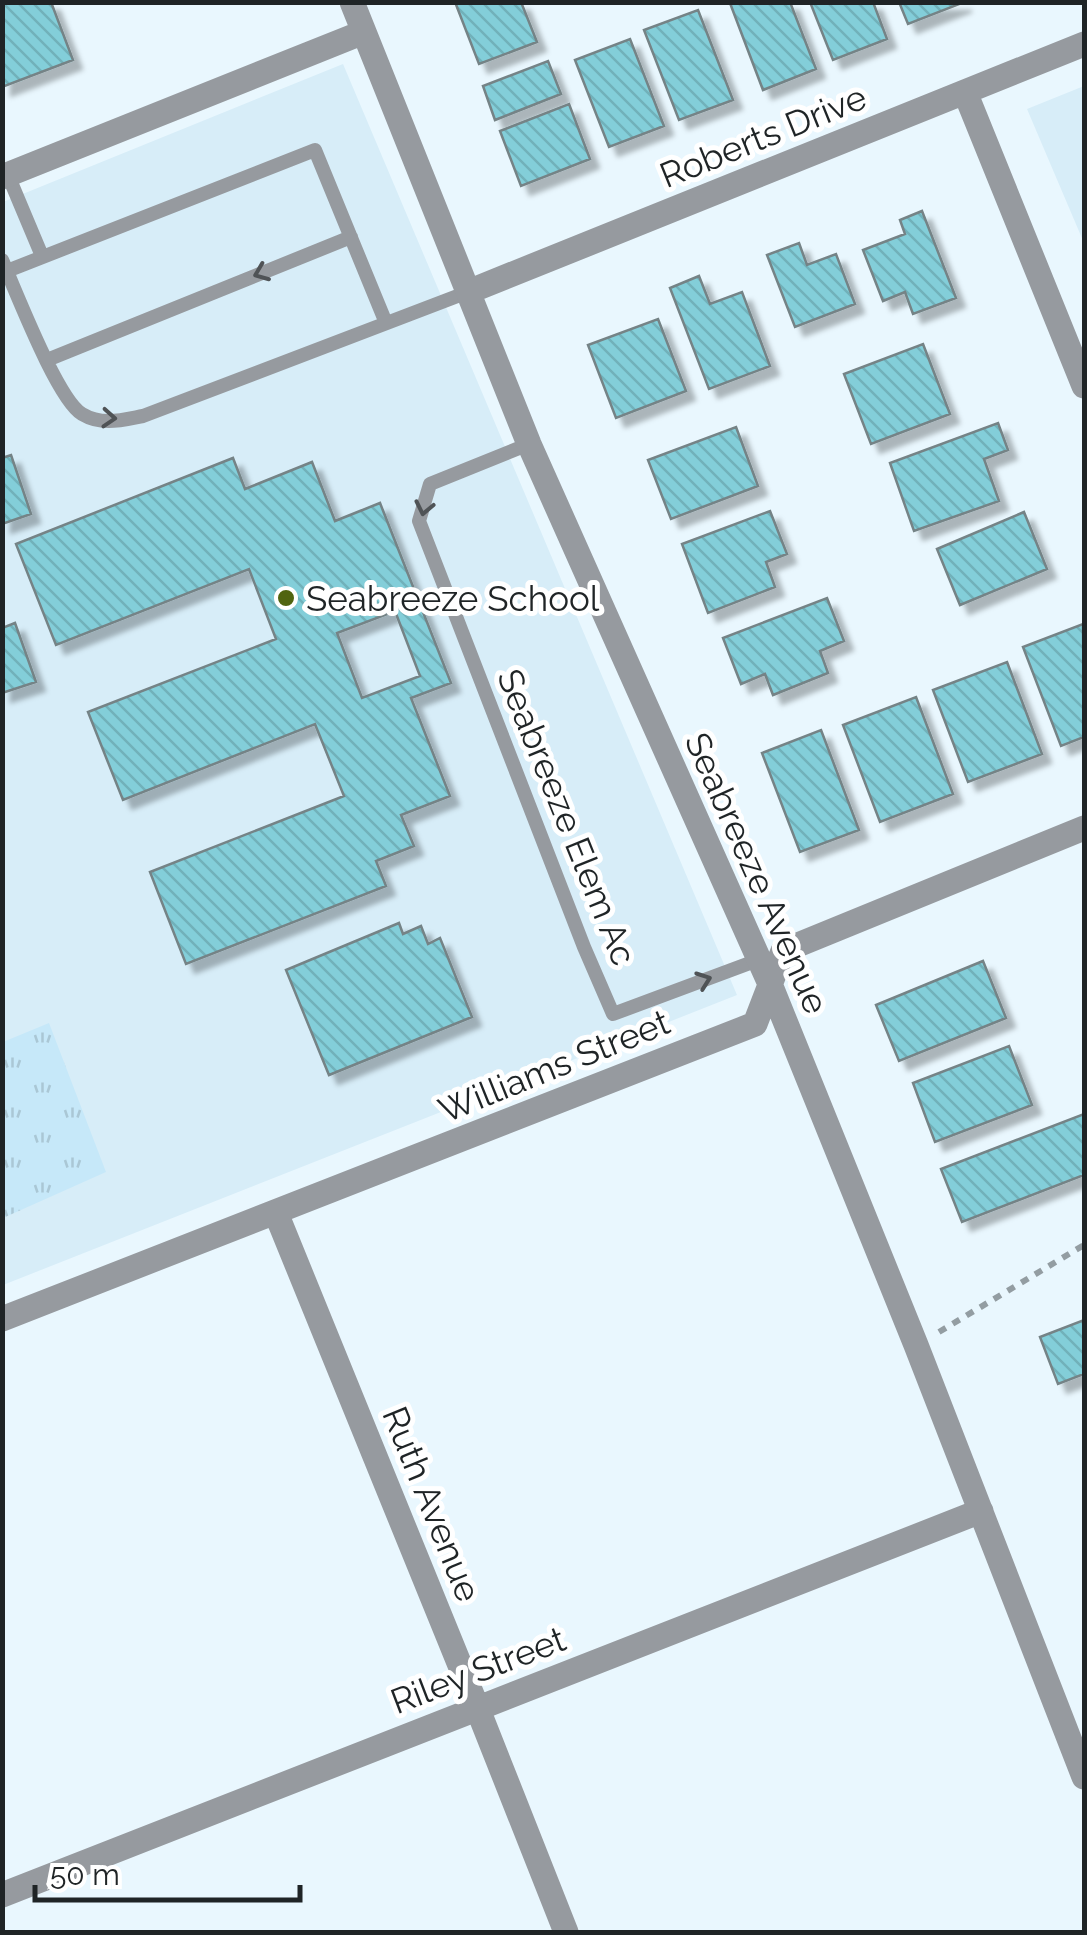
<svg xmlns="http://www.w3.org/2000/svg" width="1087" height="1935" viewBox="0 0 1087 1935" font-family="Raleway,sans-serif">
<defs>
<pattern id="grass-tufts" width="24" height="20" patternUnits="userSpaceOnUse" patternTransform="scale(2.5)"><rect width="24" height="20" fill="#c6e8f9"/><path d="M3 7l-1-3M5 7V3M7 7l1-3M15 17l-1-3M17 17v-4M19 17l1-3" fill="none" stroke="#aac7d5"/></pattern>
<pattern id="building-back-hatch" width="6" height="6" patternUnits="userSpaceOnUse" patternTransform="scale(2.5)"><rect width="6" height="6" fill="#83ced9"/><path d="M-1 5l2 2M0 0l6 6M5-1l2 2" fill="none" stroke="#71b1ba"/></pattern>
<filter id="shadow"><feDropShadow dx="9" dy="9" stdDeviation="2.5" flood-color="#0004"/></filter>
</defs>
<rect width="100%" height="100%" fill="#e9f7fe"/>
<path fill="#d7edf8" d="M343,64L737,995L3,1285V202Z
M1084,86V243L1027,109Z"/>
<path fill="url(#grass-tufts)" d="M49,1023L106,1172L3,1218V1042Z"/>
<path fill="url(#building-back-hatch)" stroke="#748386" stroke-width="2.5" fill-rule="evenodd" filter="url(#shadow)" d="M2,2H51L73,60L2,87Z
M455,2H521L537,42L479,64Z
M732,2H790L816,69L763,90L730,3Z
M810,2H873L887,39L833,60Z
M899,2H962V3L908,24Z
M698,10L733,100L679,120L644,30Z
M630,39L664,126L609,147L575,60Z
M548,61L561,94L495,120L483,86Z
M569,104L590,159L521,186L500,131Z
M922,211L956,298L913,314L905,292L883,301L863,250L905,234L900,220Z
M799,243L807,265L836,254L855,304L795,327L767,255Z
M699,276L710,304L742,292L770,366L709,389L670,288Z
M658,319L686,391L616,418L588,345Z
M923,344L950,414L871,444L844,374Z
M998,423L1008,450L984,459L999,501L914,531L890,463Z
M736,427L758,486L671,519L648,460Z
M11,455L31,514L2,524V458Z
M233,458L245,489L312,462L335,521L380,503L451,683L411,698L450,796L401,815L414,846L376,861L386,886L186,964L150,872L344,796L315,724L123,800L88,712L276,639L249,569L56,645L16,544ZM395,611L420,676L362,698L337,633Z
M770,511L787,554L766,562L775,587L708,613L682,544Z
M1024,512L1047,569L960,605L937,549Z
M827,598L844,641L820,651L828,673L773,695L765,674L741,684L723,638Z
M15,623L36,682L2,693V628Z
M1083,624L1084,737L1061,746L1023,647Z
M1007,662L1042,754L968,782L933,690Z
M916,697L953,794L880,822L843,725Z
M821,730L859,830L800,852L762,753Z
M399,923L403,934L421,926L428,944L440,938L472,1017L329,1075L286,970Z
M983,961L1006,1018L899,1061L876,1005Z
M1009,1046L1032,1105L935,1142L913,1083Z
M1084,1114V1175L962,1222L941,1169Z
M1084,1320V1374L1058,1384L1040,1337Z"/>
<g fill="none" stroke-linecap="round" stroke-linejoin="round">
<path stroke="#939da2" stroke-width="6" stroke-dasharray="8 8" stroke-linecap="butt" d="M939,1332L1084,1245"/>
<path stroke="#969a9f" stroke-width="14" d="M8,175L42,256
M2,260C16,291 57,399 82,414C102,426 122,420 143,416L468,292
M7,271L315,150L386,323
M47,360L351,237
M529,444L430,484L419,521L584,947L613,1014L758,960"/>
<path stroke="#969a9f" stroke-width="25" d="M352,2L529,444L770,984L916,1345L1084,1777
M965,92L1084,386
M2,177L364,32
M468,292L1084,44
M276,1213L477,1707L566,1932
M2,1319L755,1024L783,951L1084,828
M2,1895L981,1511"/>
</g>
<defs><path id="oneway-chevron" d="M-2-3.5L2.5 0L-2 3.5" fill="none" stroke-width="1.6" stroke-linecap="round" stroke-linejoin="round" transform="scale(2.5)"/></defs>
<g stroke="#4f5356">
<use href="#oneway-chevron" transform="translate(261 273) rotate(158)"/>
<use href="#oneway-chevron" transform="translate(109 418) rotate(4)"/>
<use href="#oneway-chevron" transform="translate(424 508) rotate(102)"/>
<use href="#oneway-chevron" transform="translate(704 980) rotate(-20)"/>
</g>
<circle fill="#506410" stroke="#fff" stroke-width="4" cx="286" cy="598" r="10"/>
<g text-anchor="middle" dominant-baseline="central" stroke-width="10" stroke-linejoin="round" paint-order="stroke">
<g font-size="35" fill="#1f2426" stroke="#fff">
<text transform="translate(763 136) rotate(-22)">Roberts Drive</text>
<text transform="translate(567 817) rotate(68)">Seabreeze Elem Ac</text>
<text transform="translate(757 873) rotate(66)">Seabreeze Avenue</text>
<text transform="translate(554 1066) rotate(-22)">Williams Street</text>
<text transform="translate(432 1504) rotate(68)">Ruth Avenue</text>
<text transform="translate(478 1670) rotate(-21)">Riley Street</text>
</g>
<g font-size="35" fill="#1f2426" stroke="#fff" text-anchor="start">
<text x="306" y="598">Seabreeze School</text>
</g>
</g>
<rect width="1087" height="1935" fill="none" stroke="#1f2426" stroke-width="10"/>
<path d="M35 1885v15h265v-15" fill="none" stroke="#1f2426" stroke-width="5"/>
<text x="50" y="1885" font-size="30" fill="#1f2426" stroke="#ffffff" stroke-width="8" paint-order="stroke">50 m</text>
</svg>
